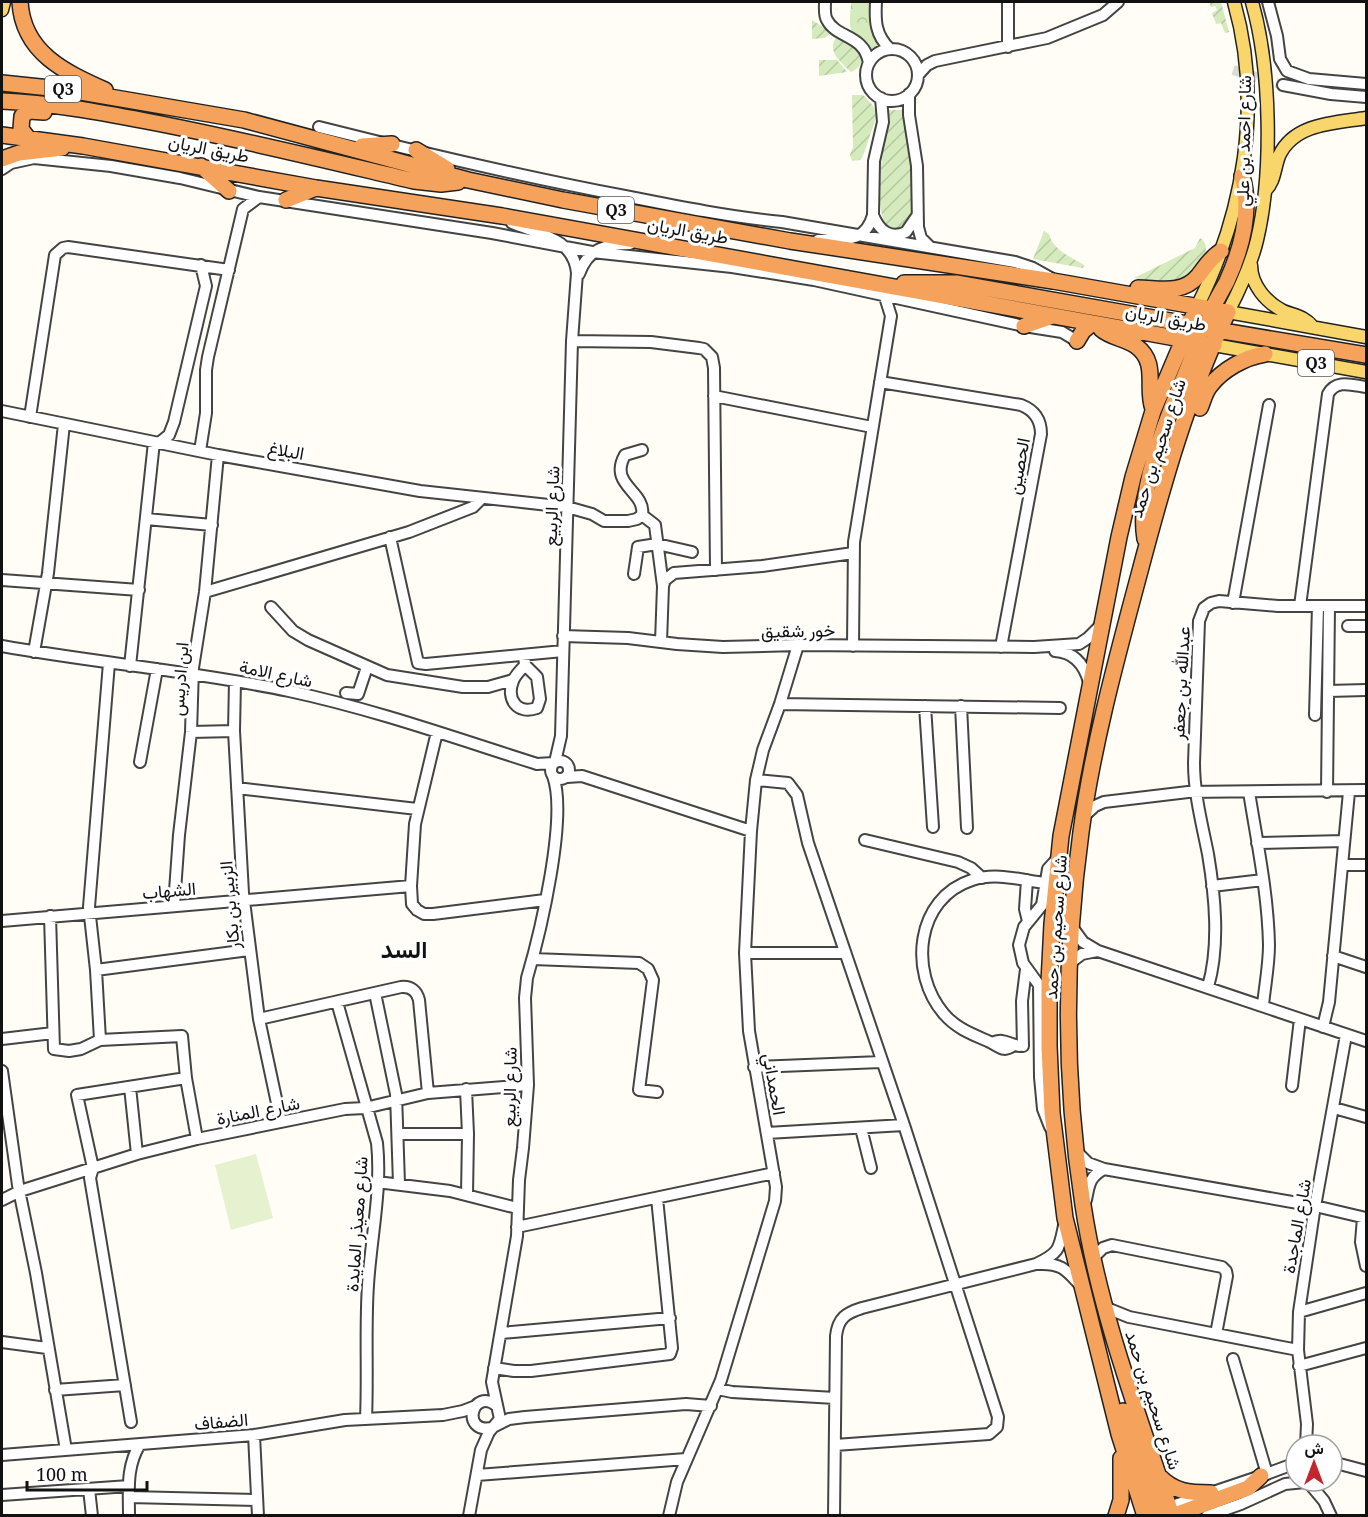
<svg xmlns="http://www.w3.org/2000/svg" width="1368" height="1517" viewBox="0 0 1368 1517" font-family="'Noto Serif',Vazirmatn,serif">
<defs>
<pattern id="park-crowns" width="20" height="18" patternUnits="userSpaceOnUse" patternTransform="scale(1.5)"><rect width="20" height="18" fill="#d5ebbd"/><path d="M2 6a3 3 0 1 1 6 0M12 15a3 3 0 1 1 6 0" fill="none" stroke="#b6c8a1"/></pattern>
<pattern id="garden-furrows" width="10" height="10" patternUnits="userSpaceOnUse" patternTransform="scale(1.5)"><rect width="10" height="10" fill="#d5ebbd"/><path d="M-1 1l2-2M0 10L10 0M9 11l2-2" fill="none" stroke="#b6c8a1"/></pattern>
</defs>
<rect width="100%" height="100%" fill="#fffdf5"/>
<path fill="url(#park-crowns)" d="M851,2H872C872,20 870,33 883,48L871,56C866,40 857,43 852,32C848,24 851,11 851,2Z"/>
<path fill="url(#garden-furrows)" d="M1209,2H1221L1229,32L1225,33L1221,23L1216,24L1212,13L1217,10L1215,6L1211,7Z
M812,20L831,32L825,38L812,39Z
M837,36L859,51L862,60C861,66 857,69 851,72C840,61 826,52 837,36Z
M819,60H837L847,72L819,76Z
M852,95H863C882,113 876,117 869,138C866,147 865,153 860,160L852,161L850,155L853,147Z
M889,110H904L912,162L911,218L908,226L896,230L888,229C871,208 885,137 889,110Z
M1044,231L1049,234C1053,250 1071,257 1084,265L1083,268L1033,259Z
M1200,238C1218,249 1191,278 1177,281C1162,285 1148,281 1134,278L1195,248Z"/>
<path fill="#e6f2cf" d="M256,1154L273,1218L231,1230L215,1165Z"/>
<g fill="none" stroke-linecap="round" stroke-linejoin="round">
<path stroke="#dbdad3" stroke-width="10" stroke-dasharray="10 5" stroke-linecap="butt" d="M1233,70L1283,85"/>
<defs>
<path id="minor" d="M825,2C825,8 824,15 827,20C837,39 864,34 869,63
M876,2C875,20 875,35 890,49
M1268,2L1277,36L1280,59L1287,71L1309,79L1366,84
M1008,47V2
M866 75a26 26 0 1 1 52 0a26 26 0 1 1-52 0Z
M918,75L927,65L935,61L1047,38L1103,15L1118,2
M1283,85L1331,94L1366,97
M909,94V115L917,166L918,227L921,238L930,247
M319,127C422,153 525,177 630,197C680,207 731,217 782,222L1015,262L1033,268L1051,278
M2,169L11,163L34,158L111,166L180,178L259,197L492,233L592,252L732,267L814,280L1024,326L1062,332L1077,341
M873,215C879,230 890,240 906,232L917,216
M512,223C538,234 574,238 577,273L572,341L561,736L555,762
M818,240C843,239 865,244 873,215L874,161L883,122L881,98
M579,274C588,249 605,244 630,244
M572,341L651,342L699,348L704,349L712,357L714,368L716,570
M880,382L1021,405C1034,410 1041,419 1041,434L1001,647
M714,396L872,427
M2,411L218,455L420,491L567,507L592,514L604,521H628L637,519L642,515C646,491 608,485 625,455L642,450
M30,417L55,255L63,248L68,247L229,270
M159,443L169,435L174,422L206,286L201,265
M200,451L206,413V370L208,357L243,209L259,197
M642,515L655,525L663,586
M146,519L212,525
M390,537L418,663L426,664L563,651
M634,574L638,547L657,544L692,552
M2,580L139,590
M205,592L409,532L473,507L482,498
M1233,603L1269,405
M1300,606L1328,394C1336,379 1352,385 1366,387
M271,607L293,631L308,640L387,675L463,687H488L513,680
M1348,626H1366
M563,636L628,638L677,644L723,647L798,645L1034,647L1079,644L1088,638L1101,625
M661,642L663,586L665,580L674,573L762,566L853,553
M2,646C97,663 194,671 289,691C373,709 455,738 537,764L553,763
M853,646L854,542L891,316L884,294
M1055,651C1074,652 1084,664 1089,682
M34,652L48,573L64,424
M524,655L525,665L537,677L540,699L537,708C517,715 506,699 513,681C515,675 521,670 525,665
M130,666L154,442
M235,681L234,731L243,893L259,1019L281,1122
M1328,691L1366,690
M346,693L358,694L367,667
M780,704L1060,708
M925,706L933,827
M961,706L967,828
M1315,715L1318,606
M191,732L234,731
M437,732L415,824L411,886L412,904L417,910L424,914H433L545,900
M551 770a9 9 0 1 1 18 0a9 9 0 1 1-18 0Z
M140,762L157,669
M567,777L582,776L751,831
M756,780L788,783L797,795L808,843L904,1125L998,1417L997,1427L989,1434L835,1445
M237,788L417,809
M1249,792C1257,842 1268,894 1269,945C1269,965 1265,985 1263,1005
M1327,792L1329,606
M1084,816L1095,806L1104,802L1188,792L1366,790
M865,840L958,862L971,868L982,878
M1257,843L1344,841
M1342,865H1366
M1027,880L1025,909L1028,921
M1212,886L1263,880
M174,905L179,835L191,732L193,668L205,592L218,455
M50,916L54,1049L69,1051L81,1049L100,1040L182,1036L186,1078L197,1139
M2,921L411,886
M1072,927L1083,942L1098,951L1366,1041
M745,953H844
M1333,956L1366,967
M533,959L639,963L648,969L653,980L639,1090L657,1092
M1070,963L1082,954L1097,951
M96,970L249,950
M1208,987C1220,945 1215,896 1208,854C1202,824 1194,794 1194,763L1199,621L1204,608L1211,603L1219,601L1278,606H1366
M375,993L396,1094L399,1184
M337,1002L377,1143C382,1190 371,1237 368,1285C365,1329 368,1374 366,1419
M259,1019L401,987C411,986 417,991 419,1000L428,1093
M1323,1027L1329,1002L1349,792
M2,1039L53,1033
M100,1040L96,970L89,907L109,663
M992,1043C1004,1037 1009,1045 1020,1046
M1014,1045C1003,1053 1000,1047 990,1042C972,1034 957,1029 944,1014C908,972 916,898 972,880C996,872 1021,880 1045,883
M1023,1046L1022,1001L1026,969
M754,1067L881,1062
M2,1071L18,1185L36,1273L66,1450
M1292,1086L1300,1019
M130,1087L137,1154
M466,1089L468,1134L467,1195
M1334,1108L1366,1117
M1050,1127L1043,1109L1040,1077L1039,985L1023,963L1019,945L1024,927L1042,905L1048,869L1059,857
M861,1128L871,1168
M767,1133L904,1125
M398,1134H468
M1075,1150L1088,1163L1104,1169L1315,1206L1366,1218
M377,1182L450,1191L517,1208
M2,1200L20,1191L137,1154L197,1139L345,1109L365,1108L428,1093L528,1085
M1086,1200C1089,1185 1089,1177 1104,1169
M1363,1218L1361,1242L1366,1266
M517,1227L774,1173
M1092,1259L1103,1248L1112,1245L1222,1267L1226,1271L1227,1276L1216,1334
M1039,1264C1062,1263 1066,1270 1081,1286
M1104,1307L1129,1317L1298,1350
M1299,1312L1366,1293
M501,1333L670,1318
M2,1342L47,1348
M1233,1359L1267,1474
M1299,1366L1366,1348
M494,1368L514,1371H531L670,1354L672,1348L657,1198
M718,1389L732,1392L835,1398
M55,1390L125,1385
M131,1422L90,1178L93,1168L77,1095L186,1078
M495,1426L509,1419L525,1417L686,1404L711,1406
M492,1428C460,1434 472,1386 497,1406
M254,1435L258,1516
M1306,1445L1307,1424L1298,1350L1299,1312L1314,1212L1346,1035
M2,1455L254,1435L345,1420L443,1415L463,1411L476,1406
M1332,1462L1366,1471
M477,1475L686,1459
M1309,1483L1324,1501L1331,1516
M89,1489L92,1516
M2,1495L129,1486
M129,1497L257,1500
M1169,1507L1261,1476L1296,1463
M129,1516C129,1489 126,1467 140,1444
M469,1516L481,1450L489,1432L500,1419L492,1382L517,1236L519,1180L523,1148L528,1085L525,998L527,978C540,934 568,817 553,776
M669,1516L677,1482L721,1380L775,1201L776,1187L749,1031L745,953L751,831L756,780L763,750L780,704L798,645
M834,1516L836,1336C838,1318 846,1313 862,1308L1036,1264C1062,1252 1059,1247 1065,1221
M1207,1516L1241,1504L1285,1484L1305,1482"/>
<path id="major" d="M1252,2C1271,69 1273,172 1257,240C1251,265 1240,289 1228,312L1366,337
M2,10L4,2
M1265,191C1275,181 1274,169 1279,156C1294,123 1335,123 1366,118
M1251,265C1251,285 1266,302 1283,311C1295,316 1304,316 1313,327
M1197,307C1244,213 1263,104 1234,2
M1214,345L1366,372"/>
<path id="highway" d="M20,2C23,53 65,72 105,90
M2,83L69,90L244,120L468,180L563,200L790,241L1053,281L1228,312
M2,101C50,103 99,112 146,121C236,138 325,160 414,181L441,184L458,182
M2,135L83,146L316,188L502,216L1214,345
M28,138L21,129L22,116L29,111L44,112
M362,146L392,144
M416,150L447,169
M2,159L19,153L62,148
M201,166L229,191
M286,200L316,188
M904,283H956L1193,325L1209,323L1227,313
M1138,288C1159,288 1182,295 1198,276C1206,266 1210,258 1221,251
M1209,319C1212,305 1221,293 1227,281C1242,248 1252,211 1242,176
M1024,326L1050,317
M1101,329C1111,338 1125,338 1136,346C1159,363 1145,387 1153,409
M1211,329L1366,355
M1077,341L1083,331L1093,323
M1200,408C1203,401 1205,392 1210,386C1222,370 1245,357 1265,354
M1145,539C1137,493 1165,423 1183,380C1189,365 1196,349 1200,333
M1123,1411L1158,1516
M1159,1476C1174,1492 1189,1493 1211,1493
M1116,1516L1121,1500V1458
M1145,1516L1119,1434L1065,1218L1052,1113L1049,1046V982L1052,924L1061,836L1119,537L1133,477L1153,411L1197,307
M1172,1516C1138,1413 1099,1311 1083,1205C1064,1082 1064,956 1081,832C1093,744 1117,657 1140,571C1163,484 1188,394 1228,312
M1172,1516L1248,1488L1261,1476"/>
</defs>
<use href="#minor" stroke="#444" stroke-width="14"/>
<use href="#major" stroke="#222" stroke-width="15"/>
<use href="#highway" stroke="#222" stroke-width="18"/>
<use href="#minor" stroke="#fff" stroke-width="10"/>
<use href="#major" stroke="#f9d66b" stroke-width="12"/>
<use href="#highway" stroke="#f5a25d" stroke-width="15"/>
</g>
<g text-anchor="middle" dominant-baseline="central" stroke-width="6" stroke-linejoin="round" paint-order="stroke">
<g fill="#fff" stroke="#585858" stroke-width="1.5">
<rect x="45" y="76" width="36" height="26" rx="4.5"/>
<rect x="598" y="197" width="36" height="26" rx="4.5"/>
<rect x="1298" y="350" width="36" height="26" rx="4.5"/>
</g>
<g font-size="16" font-weight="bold" fill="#111">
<text x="63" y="89">Q3</text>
<text x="616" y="210">Q3</text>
<text x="1316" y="363">Q3</text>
</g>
<g font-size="18" fill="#111" stroke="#fff">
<text transform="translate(1243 141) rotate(-89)">شارع احمد بن علي</text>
<text transform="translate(209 148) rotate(11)">طريق الريان</text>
<text transform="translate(688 230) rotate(10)">طريق الريان</text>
<text transform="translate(1166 317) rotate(10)">طريق الريان</text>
<text transform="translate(1157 448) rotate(-72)">شارع سحيم بن حمد</text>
<text transform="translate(286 450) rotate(10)">البلاغ</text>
<text transform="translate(1018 466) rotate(-80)">الحصين</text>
<text transform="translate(551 506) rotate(-88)">شارع الربيع</text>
<text transform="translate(798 630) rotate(-1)">خور شقيق</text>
<text transform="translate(276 673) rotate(12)">شارع الامة</text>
<text transform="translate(179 679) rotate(-86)">ابن ادريس</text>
<text transform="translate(1180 683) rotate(-87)">عبدالله بن جعفر</text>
<text transform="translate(169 890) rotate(-5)">الشهاب</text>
<text transform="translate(229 905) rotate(-95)">الزبير بن بكار</text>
<text transform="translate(1055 927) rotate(-86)">شارع سحيم بن حمد</text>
<text transform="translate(775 1084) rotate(80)">الحمداني</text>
<text transform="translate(509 1087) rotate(-89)">شارع الربيع</text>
<text transform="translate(258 1110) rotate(-11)">شارع المنارة</text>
<text transform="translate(356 1224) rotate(-86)">شارع معيذر المايدة</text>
<text transform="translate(1296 1226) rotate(-80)">شارع الماجدة</text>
<text transform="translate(1154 1400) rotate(72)">شارع سحيم بن حمد</text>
<text transform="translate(221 1421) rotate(-5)">الضفاف</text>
</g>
<g font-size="24" font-weight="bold" fill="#111" stroke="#fff">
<text x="404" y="948">السد</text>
</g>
</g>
<rect width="1368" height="1517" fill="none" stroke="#111111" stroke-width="6"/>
<g transform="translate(1314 1463)"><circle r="28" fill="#ffffff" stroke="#a0a0a0" stroke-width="1.5"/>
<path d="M0-4.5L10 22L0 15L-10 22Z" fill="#c4262e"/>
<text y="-9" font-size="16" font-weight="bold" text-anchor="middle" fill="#111111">ش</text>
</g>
<path d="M27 1481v9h120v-9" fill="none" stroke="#111111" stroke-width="3"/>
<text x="36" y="1481" font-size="18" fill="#111111" stroke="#ffffff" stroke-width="4.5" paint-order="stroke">100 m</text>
</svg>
